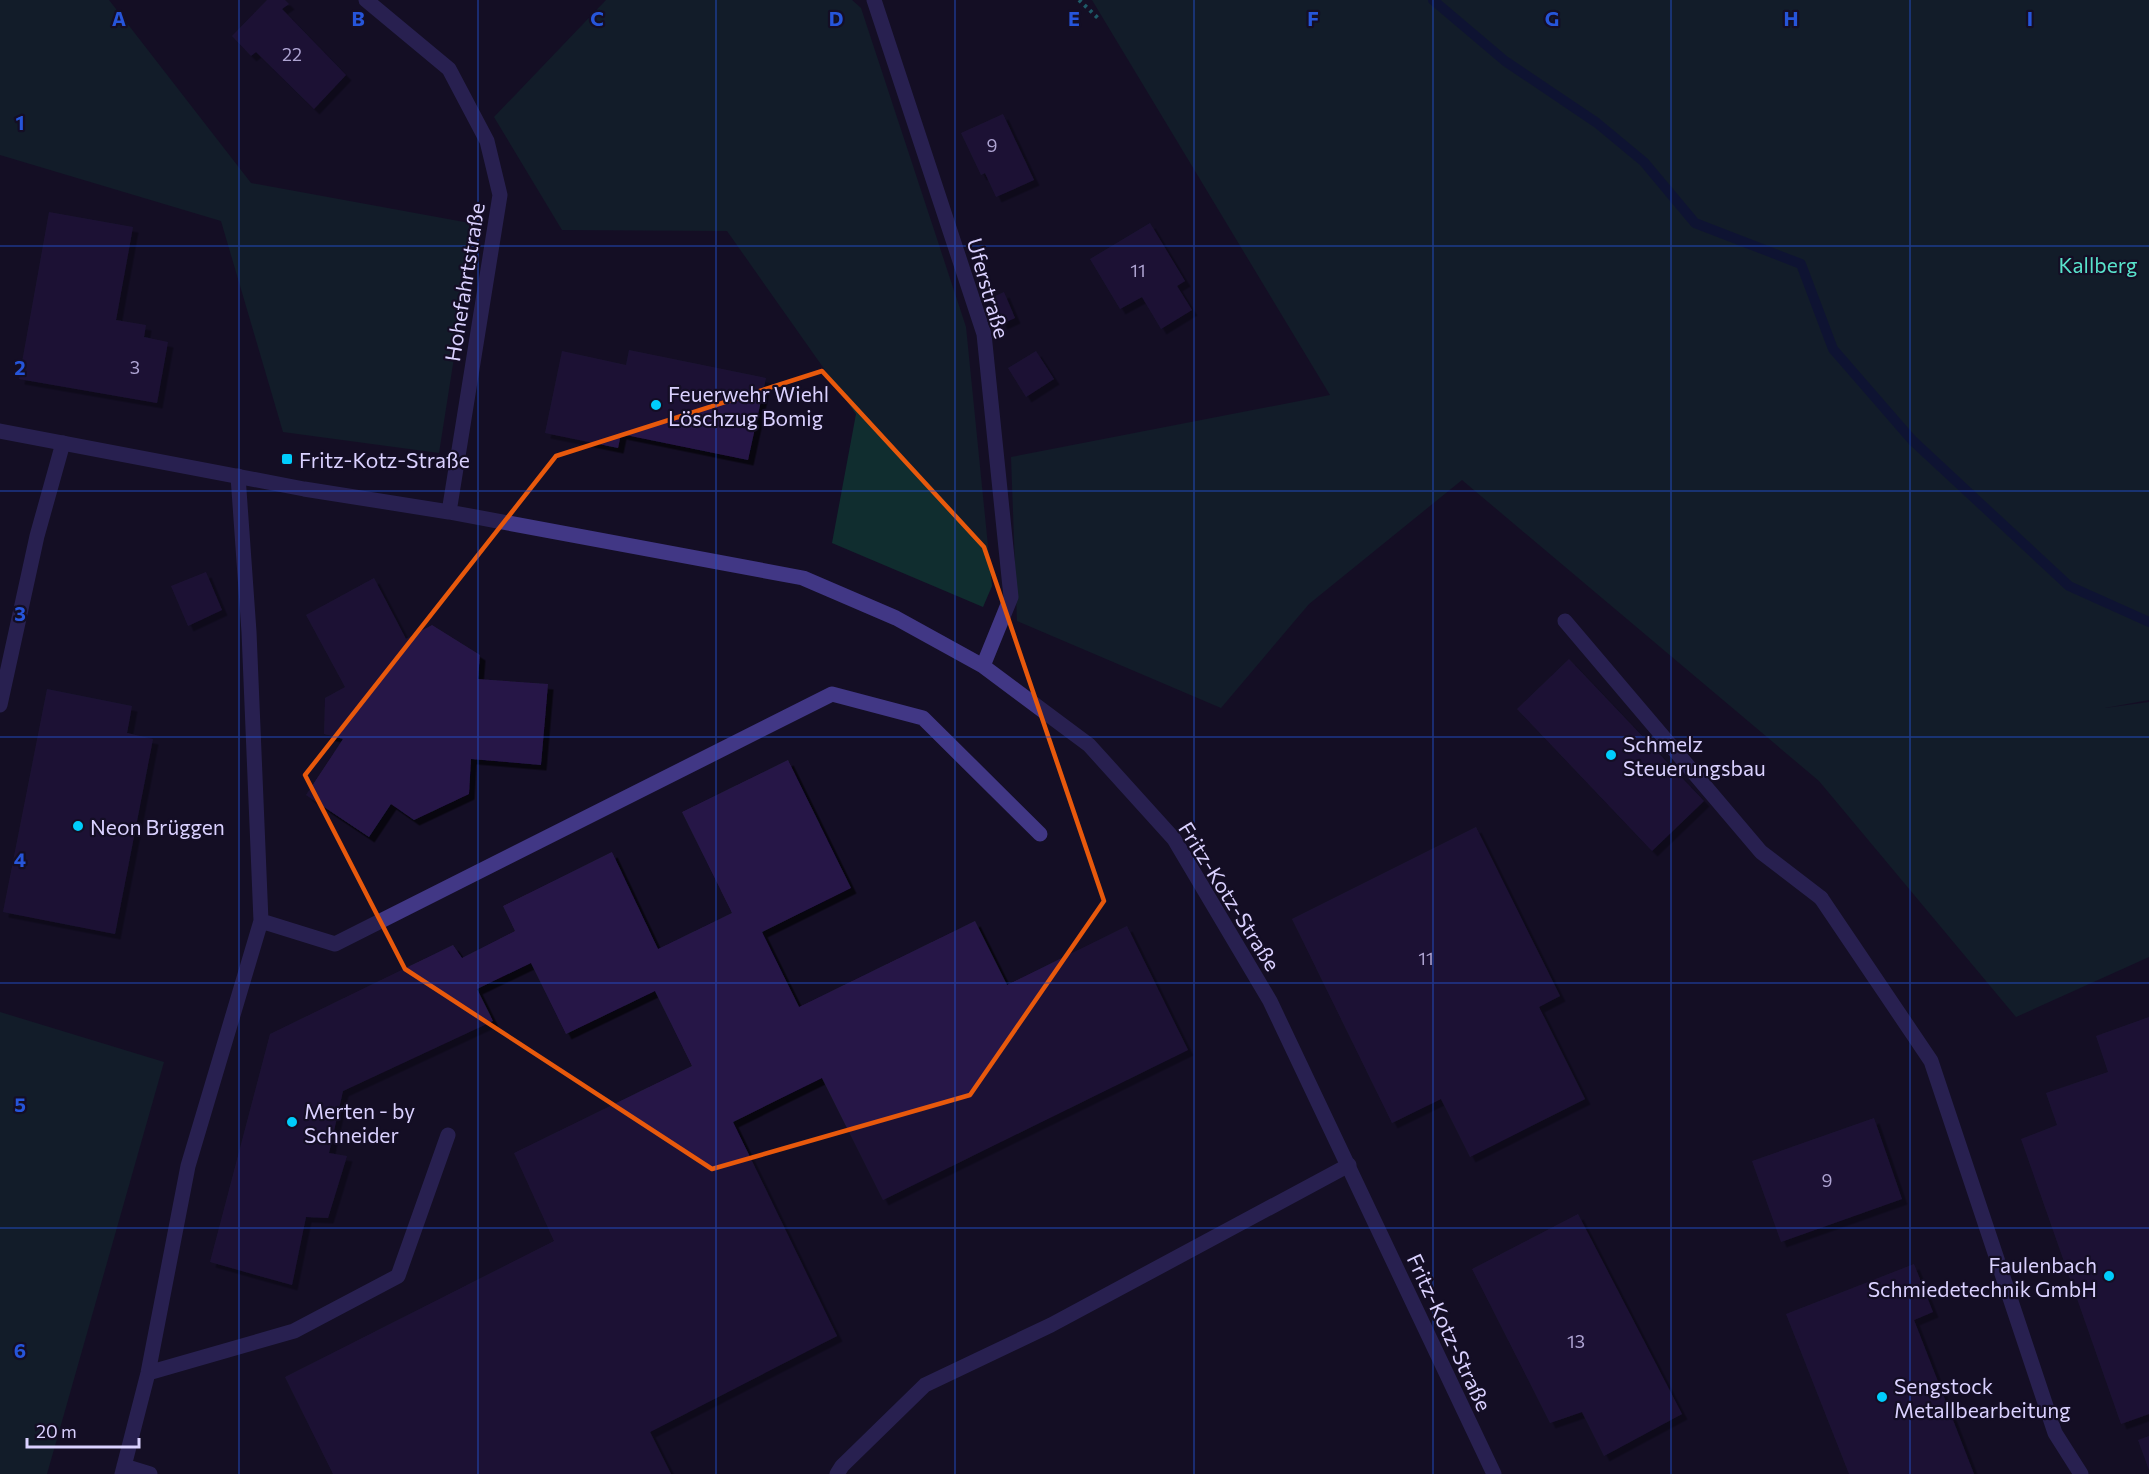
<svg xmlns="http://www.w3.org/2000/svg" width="2149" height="1474" viewBox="0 0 2149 1474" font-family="Commissioner,sans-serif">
<defs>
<filter id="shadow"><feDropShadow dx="5.5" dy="5.5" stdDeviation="0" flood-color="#0009"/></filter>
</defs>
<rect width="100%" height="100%" fill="#140e25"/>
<path fill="#102d2f" d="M0,0H109L251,183L475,224L439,453L283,432L221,221L0,155Z
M606,0H852L861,8L966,327L992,586L983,607L832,543L856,414L727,231L562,230L494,117Z
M1092,0H2149V700L2105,708L2149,702V957L2016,1017L1819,781L1462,480L1309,604L1221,708L1017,621L1011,457L1330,395Z
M0,1012L164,1062L47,1474H0Z"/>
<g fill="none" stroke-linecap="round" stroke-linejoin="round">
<path stroke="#081943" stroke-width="10" d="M1433,0L1505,61L1597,123L1644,162L1695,223L1801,264L1833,349L1912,440L2069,586L2149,622"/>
</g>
<path fill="#261946" filter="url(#shadow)" d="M267,0H285L289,4L282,9L346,75L314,109L256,52L251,56L232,36Z
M1003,114L1034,180L996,197L985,173L981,175L961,133Z
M49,212L133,227L116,320L146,325L144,337L168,342L157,403L19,379Z
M1150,223L1185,281L1177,286L1192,310L1161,329L1142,297L1120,309L1090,259Z
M1004,292L1015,318L1002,324L991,298Z
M629,350L766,378L748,460L621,434L618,448L545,433L562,351L626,365Z
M1036,351L1054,379L1026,397L1008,368Z
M206,572L222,610L188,626L171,586Z
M374,578L406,639L432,625L480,655L478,679L548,684L541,765L471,759L469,794L414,820L391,804L369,837L306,795L343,739L324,734L325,698L345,687L306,615Z
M1569,659L1704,801L1652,851L1517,709Z
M47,689L132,706L127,733L153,739L115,934L3,912Z
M788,760L851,888L762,932L799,1007L975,921L1007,985L1127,926L1188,1050L883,1200L822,1078L733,1122L837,1336L650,1432L671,1474H333L285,1377L554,1241L514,1153L692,1066L655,991L566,1034L531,963L477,989L493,1021L343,1091L329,1153L347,1156L328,1218L306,1217L292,1285L210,1262L270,1034L453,945L462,958L515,931L503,906L612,852L658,949L732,913L682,812Z
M1476,827L1560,996L1539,1007L1585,1099L1470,1157L1441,1099L1392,1123L1292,919Z
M2149,1017V1414L2121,1424L2021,1139L2057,1125L2046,1093L2108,1072L2096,1036Z
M1874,1118L1902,1199L1781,1242L1752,1161Z
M1578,1214L1682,1414L1604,1456L1582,1412L1550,1423L1472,1269Z
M1914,1264L1933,1312L1914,1320L1974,1474H1849L1786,1314Z
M2149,1436V1470L2138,1440Z"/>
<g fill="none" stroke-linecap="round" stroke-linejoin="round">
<path stroke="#2bb6b9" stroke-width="4" stroke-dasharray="3 4.5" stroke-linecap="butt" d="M1079,0L1100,20"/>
<path stroke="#413785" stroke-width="15" d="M1565,621L1761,852L1821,898
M0,705L37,536L63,443
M261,921L335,944L832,694L923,718L1040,834
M148,1373L294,1331L398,1276L448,1135
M124,1466L150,1474
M122,1474L148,1373L188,1166L261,921L249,632L238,476
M837,1474L842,1466L925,1385L1051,1325L1349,1165"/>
<path stroke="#413785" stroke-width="15" d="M366,0L449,69L487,141L500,195L449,512
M874,0L984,334L1011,597L983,666
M0,431L304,489L449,512L803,578L896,618L983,666L1089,745L1174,839L1270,1001L1494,1474
M1821,898L1931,1061L2055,1433L2081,1474"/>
</g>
<path d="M0 0H2149V1474H0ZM822,371L984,547L1104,901L970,1095L712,1169L405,969L305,775L556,456Z" fill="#140e25" fill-opacity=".55" fill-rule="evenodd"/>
<path fill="none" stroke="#e8590c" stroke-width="4.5" stroke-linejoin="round" d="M822,371L984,547L1104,901L970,1095L712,1169L405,969L305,775L556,456Z"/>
<path fill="none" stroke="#2655da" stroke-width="1.5" stroke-opacity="0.55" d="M239,0V1474M478,0V1474M716,0V1474M955,0V1474M1194,0V1474M1433,0V1474M1671,0V1474M1910,0V1474M0,246H2149M0,491H2149M0,737H2149M0,983H2149M0,1228H2149"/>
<g fill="#00cdfc" stroke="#140e25" stroke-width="2">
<circle cx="656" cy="405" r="6"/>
<rect x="281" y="453" width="12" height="12" rx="3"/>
<circle cx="1611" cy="755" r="6"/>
<circle cx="78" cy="826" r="6"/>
<circle cx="292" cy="1122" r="6"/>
<circle cx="2109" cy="1276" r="6"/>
<circle cx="1882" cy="1397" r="6"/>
</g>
<g text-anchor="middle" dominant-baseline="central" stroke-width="4.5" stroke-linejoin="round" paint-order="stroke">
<g font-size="18" fill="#ada3d1">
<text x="292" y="54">22</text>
<text x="992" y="145">9</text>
<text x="1138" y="270">11</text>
<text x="135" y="367">3</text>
<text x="1426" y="958">11</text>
<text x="1827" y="1180">9</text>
<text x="1576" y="1341">13</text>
</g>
<g font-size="21" fill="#59e3cc" stroke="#140e25">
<text x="2098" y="264">Kallberg</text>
</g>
<g font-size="21" fill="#dad1ff" stroke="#140e25">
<text transform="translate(464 282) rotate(-81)">Hohefahrtstraße</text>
<text transform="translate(989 288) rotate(74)">Uferstraße</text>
<text transform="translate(1230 896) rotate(58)">Fritz-Kotz-Straße</text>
<text transform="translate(1450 1332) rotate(65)">Fritz-Kotz-Straße</text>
</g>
<g font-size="21" fill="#dad1ff" stroke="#140e25" text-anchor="start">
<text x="668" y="393">Feuerwehr Wiehl<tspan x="668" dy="24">Löschzug Bomig</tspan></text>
<text x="299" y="459">Fritz-Kotz-Straße</text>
<text x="1623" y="743">Schmelz<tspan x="1623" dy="24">Steuerungsbau</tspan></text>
<text x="90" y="826">Neon Brüggen</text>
<text x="304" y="1110">Merten - by<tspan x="304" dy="24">Schneider</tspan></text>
<text x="2097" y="1264" text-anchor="end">Faulenbach<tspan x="2097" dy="24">Schmiedetechnik GmbH</tspan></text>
<text x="1894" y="1385">Sengstock<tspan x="1894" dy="24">Metallbearbeitung</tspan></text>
</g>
</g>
<g font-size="20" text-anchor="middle" font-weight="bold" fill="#2655da" stroke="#140e25" stroke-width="4.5" stroke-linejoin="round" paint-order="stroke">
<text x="119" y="26">A</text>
<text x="358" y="26">B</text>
<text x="597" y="26">C</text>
<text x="836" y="26">D</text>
<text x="1074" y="26">E</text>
<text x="1313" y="26">F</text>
<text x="1552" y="26">G</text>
<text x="1791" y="26">H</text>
<text x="2030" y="26">I</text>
<text x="20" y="130">1</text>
<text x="20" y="375">2</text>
<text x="20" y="621">3</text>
<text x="20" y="867">4</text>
<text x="20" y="1112">5</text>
<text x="20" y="1358">6</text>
</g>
<path d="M27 1438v9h112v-9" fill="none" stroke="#dad1ff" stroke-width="3"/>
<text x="36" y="1438" font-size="18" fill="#dad1ff" stroke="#140e25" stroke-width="4.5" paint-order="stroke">20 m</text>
</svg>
